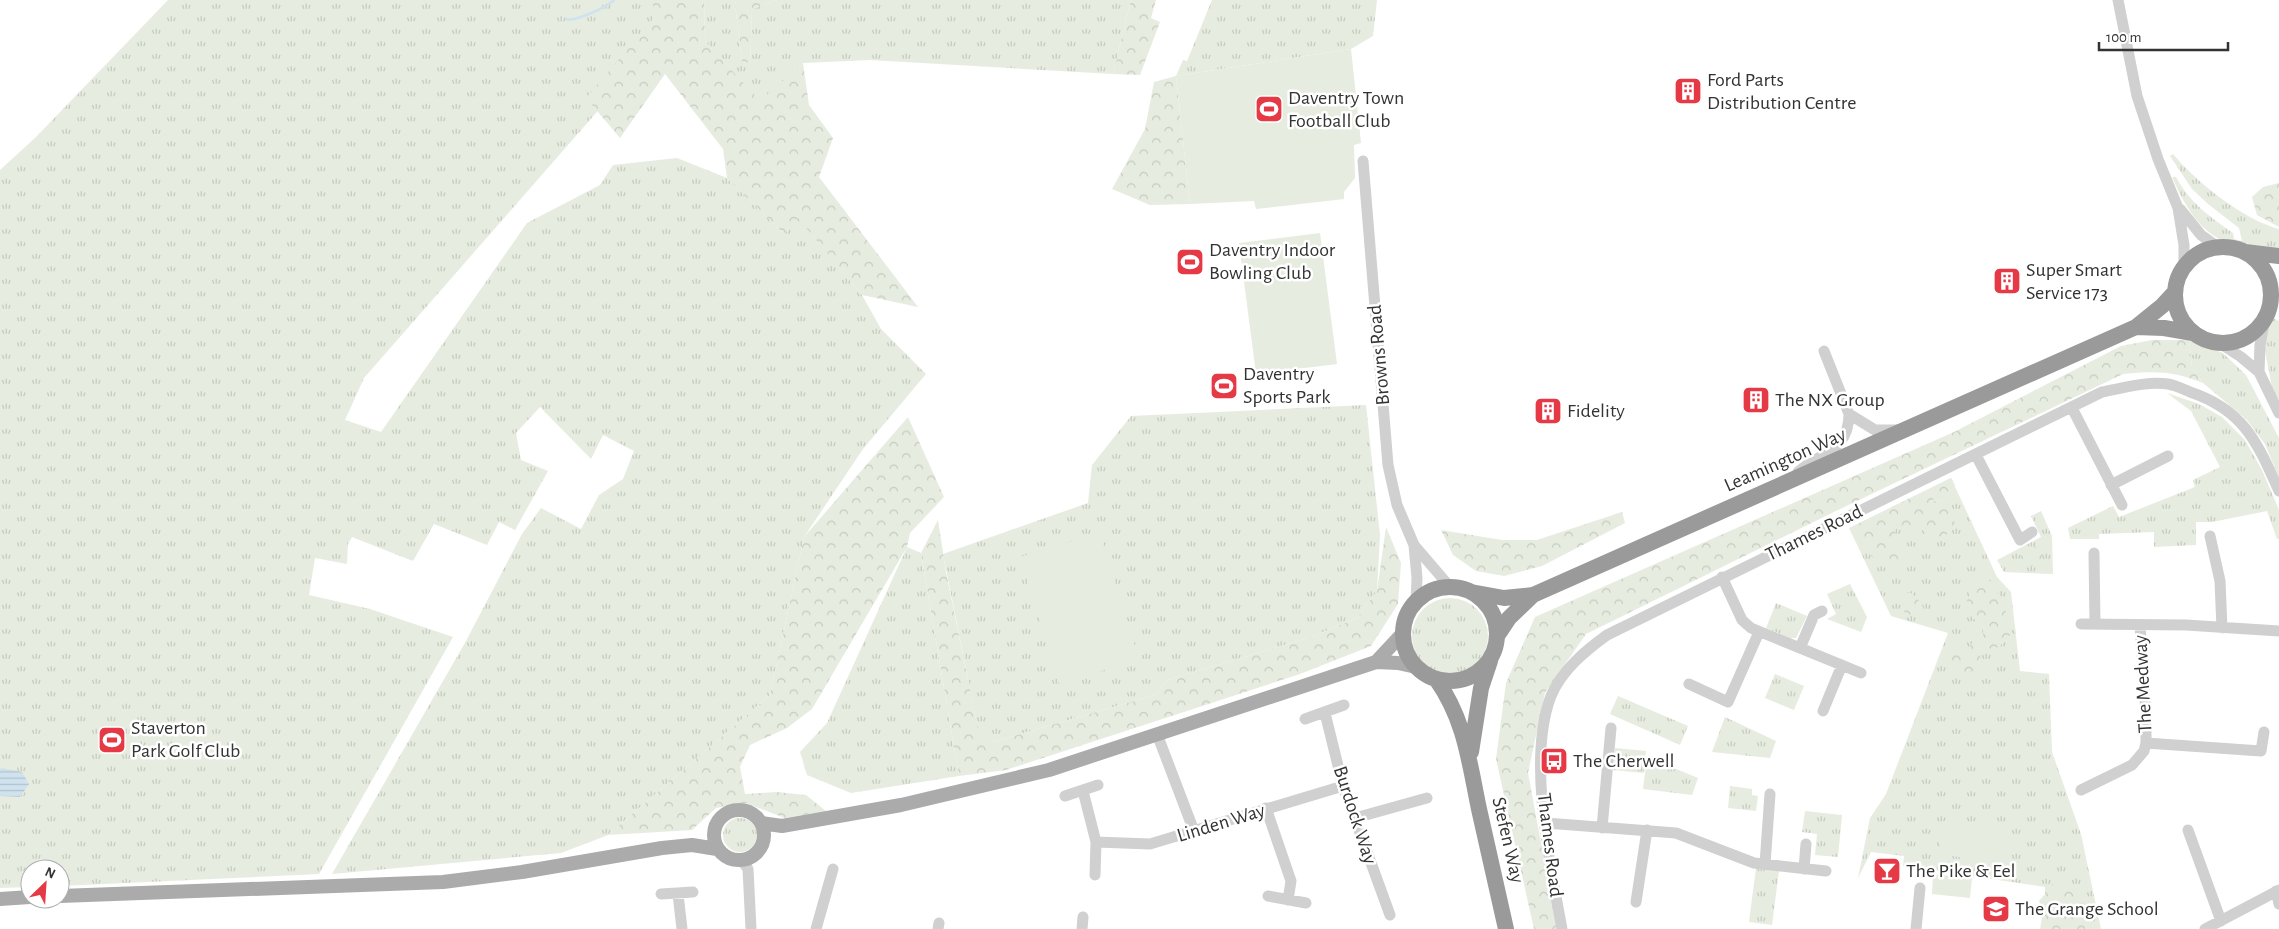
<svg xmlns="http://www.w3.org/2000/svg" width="2279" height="929" viewBox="0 0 2279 929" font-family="'Alegreya Sans',sans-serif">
<defs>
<pattern id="grass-tufts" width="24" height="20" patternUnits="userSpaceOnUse" patternTransform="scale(1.25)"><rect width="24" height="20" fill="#e6ecdf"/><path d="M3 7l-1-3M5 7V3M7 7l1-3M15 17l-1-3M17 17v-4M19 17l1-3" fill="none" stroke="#c6cbc0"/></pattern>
<pattern id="forest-crowns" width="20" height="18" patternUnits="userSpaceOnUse" patternTransform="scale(1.25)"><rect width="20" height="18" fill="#e6ecdf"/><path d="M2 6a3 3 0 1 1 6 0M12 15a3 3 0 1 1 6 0" fill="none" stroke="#c6cbc0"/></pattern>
<pattern id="water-rules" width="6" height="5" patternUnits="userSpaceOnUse" patternTransform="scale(1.25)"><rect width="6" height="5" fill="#cfe2ee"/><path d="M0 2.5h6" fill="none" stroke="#b2c2cd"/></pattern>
</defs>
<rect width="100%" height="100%" fill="#fff"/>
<path fill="url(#grass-tufts)" d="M168,0H678L631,73L364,378L345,420L381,432L527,223L600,185L613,165L677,158L727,178L784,234L798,217L862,295L881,329L926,374L863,449L804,537L770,695L608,835L561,853L332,874L466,641L522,534L541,508L581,529L599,495L623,479L634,451L603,435L591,459L540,407L516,433L521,460L548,471L515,530L499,522L487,545L434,524L413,561L352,537L348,544L347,564L315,558L309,595L370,609L453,637L319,874L60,886V869H30V887L0,888V170L36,137Z
M704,0H737L735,4L742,62L750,63L752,9L777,0H1131L1113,74L870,60L803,63L760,102L705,41Z
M1212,0H1377L1373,36L1351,49L1176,76L1183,60L1187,61Z
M2173,154C2196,182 2244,220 2279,229V248C2219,253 2195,230 2172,177H2176C2189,202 2210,217 2233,233L2234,239L2242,241L2239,228L2208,204L2192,189L2170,156Z
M2271,317L2279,321V400L2272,387L2264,346Z
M2189,340L2223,353L2246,375L2279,438V478L2265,444L2246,419L2203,383L2192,367Z
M2167,393L2199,404L2222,417L2245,440L2262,470L2279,510V539H2277L2267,511L2212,522H2196V545L2154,547V532L2099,534V539H2070L2068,528L2113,506L2119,517L2195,487L2193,480L2220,467L2191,411Z
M1366,405L1380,535L1377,591L1357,618L1311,637L1168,680L1155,695L993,742L978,730L943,554L1088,503L1092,465L1131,416Z
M1951,478L1997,577L2011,592L2020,671L2049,674L2052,752L2081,834L2101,929H2066V890L1903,866L1904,856L1871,852L1858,878L1870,818L1886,794L1948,633L1891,616L1849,528Z
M2041,511L2052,536L2053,574L2004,572L1997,560L2041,537L2031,516Z
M907,547L921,553L959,776L851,793L807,775L800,752L827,723Z
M1850,584L1867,617L1861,632L1827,619L1836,614L1827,594Z
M1412 636a38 38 0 1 1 76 0a38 38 0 1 1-76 0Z
M1776,603L1807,616L1796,638H1790L1766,628Z
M1775,674L1804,686L1794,710L1765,698Z
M1618,696L1688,726L1680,745L1610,714Z
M1725,717L1776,741L1770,758L1712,752Z
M1615,748L1646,751L1644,773L1613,770Z
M1647,757L1698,778L1692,795L1643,789Z
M1730,786L1752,789V795L1758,796L1756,811L1728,808Z
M1805,811L1842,815L1838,857L1815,855L1817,834L1802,832Z
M723 835a17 17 0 1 1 34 0a17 17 0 1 1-34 0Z
M1756,868L1779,871L1772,925L1749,922Z"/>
<path fill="url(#forest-crowns)" d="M653,0H704L705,41L760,101L803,63L809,105L833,138L819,177L918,307L862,295L798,218L784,234L727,178L723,149L665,74L620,138L586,98L653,19Z
M737,0H777L752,9L750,63L742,62L735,4Z
M1131,0H1156L1151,18L1160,22L1140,75L1113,74Z
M1176,76L1190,204L1150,205L1112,189L1145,129L1154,82Z
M2279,183V227L2257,215L2252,197L2263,187Z
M2152,340H2189L2192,367L2203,383C2173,371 2155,371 2123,374L1838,510L1586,634L1545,693L1528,773L1557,929H1534L1496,759L1506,683L1535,617L1954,432L2121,346Z
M908,417L944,497L910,533L907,547L812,709L787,728L750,745L740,767L745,794L776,792L806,795L826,811L785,818L746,803L716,808L692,830L608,835L770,695L804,537Z
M1951,478L1955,485L1946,496L1937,497L1932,500L1951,509L1955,524C1947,536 1942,541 1927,536L1924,531L1911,525L1897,527L1893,537L1906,558L1901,567C1872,570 1867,548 1854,526Z
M1622,512L1625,523L1542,566L1504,576L1476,571L1453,555L1441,530L1502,540H1537Z
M938,520L946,572L978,729L993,742L1155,695L1168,680L1311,637L1357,618L1377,591L1386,527L1401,563L1398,604L1371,646L1300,674L1006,770L959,776L921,553Z
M2043,543V555L2040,563L2032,566L2021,562L2020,556L2029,549Z
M1987,575L2002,599L2012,633L1999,647L1990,649L1983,638V627L1964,610C1969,597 1972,579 1987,575Z
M1910,592C1919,600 1926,607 1926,620L1905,613L1898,598Z
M1975,636L1984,645L1980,656L1986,665L1981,674L1972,671L1960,673L1947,668L1944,661L1952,648L1967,653Z
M2050,884L2077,888L2084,903L2081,910L2087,922L2085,929H2040L2043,913L2039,901L2045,894V887Z"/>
<path fill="#e6ecdf" d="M1351,49L1361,143L1354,145L1355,178L1344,192V199L1256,209L1254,201L1190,204L1176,76Z
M1320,233L1337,364L1256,374L1239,243Z
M1100,533L1139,659L1059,684L1020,557Z
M1943,821L2012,831L2007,864L1938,854Z
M1933,874L1972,878L1970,898L1932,894Z"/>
<path fill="url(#water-rules)" d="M2,768L22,772L29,784L20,797L0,796V769Z"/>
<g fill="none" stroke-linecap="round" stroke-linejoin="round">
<path stroke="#cfe2ee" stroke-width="2.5" d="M566,19C575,22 607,7 614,0"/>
<path stroke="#d0d0d0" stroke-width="11" d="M2118,0L2137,96L2158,159L2178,208L2184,245V268
M1363,161L1388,465L1397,505L1414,545L1450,587
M2180,209L2201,235L2219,248
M2218,342L2241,357L2259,372L2279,413
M2259,372L2260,345L2265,318
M2072,408L2122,505
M1849,414L1875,430H1900
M1976,455L2020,540L2032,532
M1798,472C1821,452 1849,451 1849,414L1824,351
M2111,485L2168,456
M2210,536L2220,581L2222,628
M1414,545L1417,578L1416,603
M2094,553L2095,623
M1722,577L1742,620L1751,628L1861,673
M2081,624L2186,625L2279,631
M1800,648L1814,615L1822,611
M1689,684L1728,702L1759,632
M1823,711L1842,665
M1325,713L1343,786L1390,915
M1305,719L1344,705
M1157,734L1194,831
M2146,743L2261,751L2264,732
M2081,790L2132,765L2144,751L2146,743V715L2140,625
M1083,791L1096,842L1095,875
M1065,796L1098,785
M1266,808L1291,881L1288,900
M1355,818L1427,798
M1546,823L1676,833L1754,863L1826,871
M1602,828L1611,728
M2188,830L2221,921
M1096,842L1150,844L1343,786
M742,861L748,869L751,929
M1765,864L1770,794
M1804,869L1806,844
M2276,891L2279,904
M661,894L693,892
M678,894L682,929
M1268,896L1306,903
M1636,902L1647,830
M816,929L833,869
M938,929L939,923
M1082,929L1083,917
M1562,929C1550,864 1527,758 1551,696C1562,670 1585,651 1607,635L2102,392C2123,388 2147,381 2168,384C2175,385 2183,389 2190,392C2244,410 2257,442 2279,491
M1916,929L1920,888
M2205,929L2279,890"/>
<path stroke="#ababab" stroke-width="14" d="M1376,662L1403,633
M714 835a25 25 0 1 1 50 0a25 25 0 1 1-50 0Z
M761,823L782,826L901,805L1049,770L1376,662L1398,663L1416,667
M60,896L443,882L522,872L662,848L692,845L717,849
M0,899L30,897"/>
<path stroke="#9a9a9a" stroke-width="16" d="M2175 295a48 48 0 1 1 96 0a48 48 0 1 1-96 0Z
M2245,252L2279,256
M2136,327L2164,328L2193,333
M1403 634a47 47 0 1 1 94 0a47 47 0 1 1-94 0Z
M1471,592L1504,598L1533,595L2136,327L2162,306L2175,292
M1497,636L1509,618L1533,595
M1436,679C1465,720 1469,761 1479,809C1488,849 1497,889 1506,929
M1471,752L1481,688L1490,661"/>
</g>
<defs>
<symbol id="building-square" viewBox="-11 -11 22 22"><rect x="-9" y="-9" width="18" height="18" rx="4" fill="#e63946" stroke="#fff"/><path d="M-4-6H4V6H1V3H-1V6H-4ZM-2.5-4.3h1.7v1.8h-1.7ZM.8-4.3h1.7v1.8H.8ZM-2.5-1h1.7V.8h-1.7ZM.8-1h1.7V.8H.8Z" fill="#fff"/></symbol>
<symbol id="stadium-square" viewBox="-11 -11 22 22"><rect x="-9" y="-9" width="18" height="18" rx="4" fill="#e63946" stroke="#fff"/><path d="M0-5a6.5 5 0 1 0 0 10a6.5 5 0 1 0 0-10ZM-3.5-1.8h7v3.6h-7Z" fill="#fff"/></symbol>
<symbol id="bus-square" viewBox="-11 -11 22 22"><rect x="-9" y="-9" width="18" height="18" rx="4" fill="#e63946" stroke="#fff"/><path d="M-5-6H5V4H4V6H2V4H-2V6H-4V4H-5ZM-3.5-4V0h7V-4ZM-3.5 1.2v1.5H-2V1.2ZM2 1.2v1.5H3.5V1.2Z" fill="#fff"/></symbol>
<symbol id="bar-square" viewBox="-11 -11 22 22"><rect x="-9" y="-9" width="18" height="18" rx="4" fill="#e63946" stroke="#fff"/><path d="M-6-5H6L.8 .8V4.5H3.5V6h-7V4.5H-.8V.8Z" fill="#fff"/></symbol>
<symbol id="school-square" viewBox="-11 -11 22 22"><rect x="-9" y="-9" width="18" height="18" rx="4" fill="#e63946" stroke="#fff"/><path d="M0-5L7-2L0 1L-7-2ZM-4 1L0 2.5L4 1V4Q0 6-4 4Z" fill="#fff"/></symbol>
</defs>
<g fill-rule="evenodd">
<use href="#building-square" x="1672" y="75" width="32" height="32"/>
<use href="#stadium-square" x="1253" y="93" width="32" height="32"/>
<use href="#stadium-square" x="1174" y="246" width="32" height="32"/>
<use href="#building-square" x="1991" y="265" width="32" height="32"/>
<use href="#stadium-square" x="1208" y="370" width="32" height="32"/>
<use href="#building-square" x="1740" y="384" width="32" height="32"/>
<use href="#building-square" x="1532" y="395" width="32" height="32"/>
<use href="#stadium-square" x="96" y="724" width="32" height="32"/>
<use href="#bus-square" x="1538" y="745" width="32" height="32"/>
<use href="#bar-square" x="1871" y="855" width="32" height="32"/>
<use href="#school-square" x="1980" y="893" width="32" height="32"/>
</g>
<g text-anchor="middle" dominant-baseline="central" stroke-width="5" stroke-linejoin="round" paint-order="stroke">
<g font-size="20" fill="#333" stroke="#fff" text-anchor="start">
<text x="1707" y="80">Ford Parts<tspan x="1707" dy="23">Distribution Centre</tspan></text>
<text x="1288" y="98">Daventry Town<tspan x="1288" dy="23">Football Club</tspan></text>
<text x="1209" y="250">Daventry Indoor<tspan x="1209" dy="23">Bowling Club</tspan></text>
<text x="2026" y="270">Super Smart<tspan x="2026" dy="23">Service 173</tspan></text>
<text x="1243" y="374">Daventry<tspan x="1243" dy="23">Sports Park</tspan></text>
<text x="1775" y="400">The NX Group</text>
<text x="1567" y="411">Fidelity</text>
<text x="131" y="728">Staverton<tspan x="131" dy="23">Park Golf Club</tspan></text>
<text x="1573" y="761">The Cherwell</text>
<text x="1906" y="871">The Pike &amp; Eel</text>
<text x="2015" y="909">The Grange School</text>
</g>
<g font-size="20" fill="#333" stroke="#fff">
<text transform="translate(1379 355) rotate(-95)">Browns Road</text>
<text transform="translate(1785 460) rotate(-24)">Leamington Way</text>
<text transform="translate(1814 533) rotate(-26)">Thames Road</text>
<text transform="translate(2143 684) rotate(-93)">The Medway</text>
<text transform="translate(1355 815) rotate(72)">Burdock Way</text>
<text transform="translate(1221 823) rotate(-17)">Linden Way</text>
<text transform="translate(1508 840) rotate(77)">Stefen Way</text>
<text transform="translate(1550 845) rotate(83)">Thames Road</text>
</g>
</g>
<g transform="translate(45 884) rotate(25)"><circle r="24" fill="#ffffff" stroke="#adadad"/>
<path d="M0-4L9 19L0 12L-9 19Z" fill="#e63946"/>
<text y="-8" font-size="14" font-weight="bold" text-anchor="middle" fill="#333333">N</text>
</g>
<path d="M2099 42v8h129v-8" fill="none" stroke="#333333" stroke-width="2.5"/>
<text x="2106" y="42" font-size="15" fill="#333333" stroke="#ffffff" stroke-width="4" paint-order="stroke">100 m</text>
</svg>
